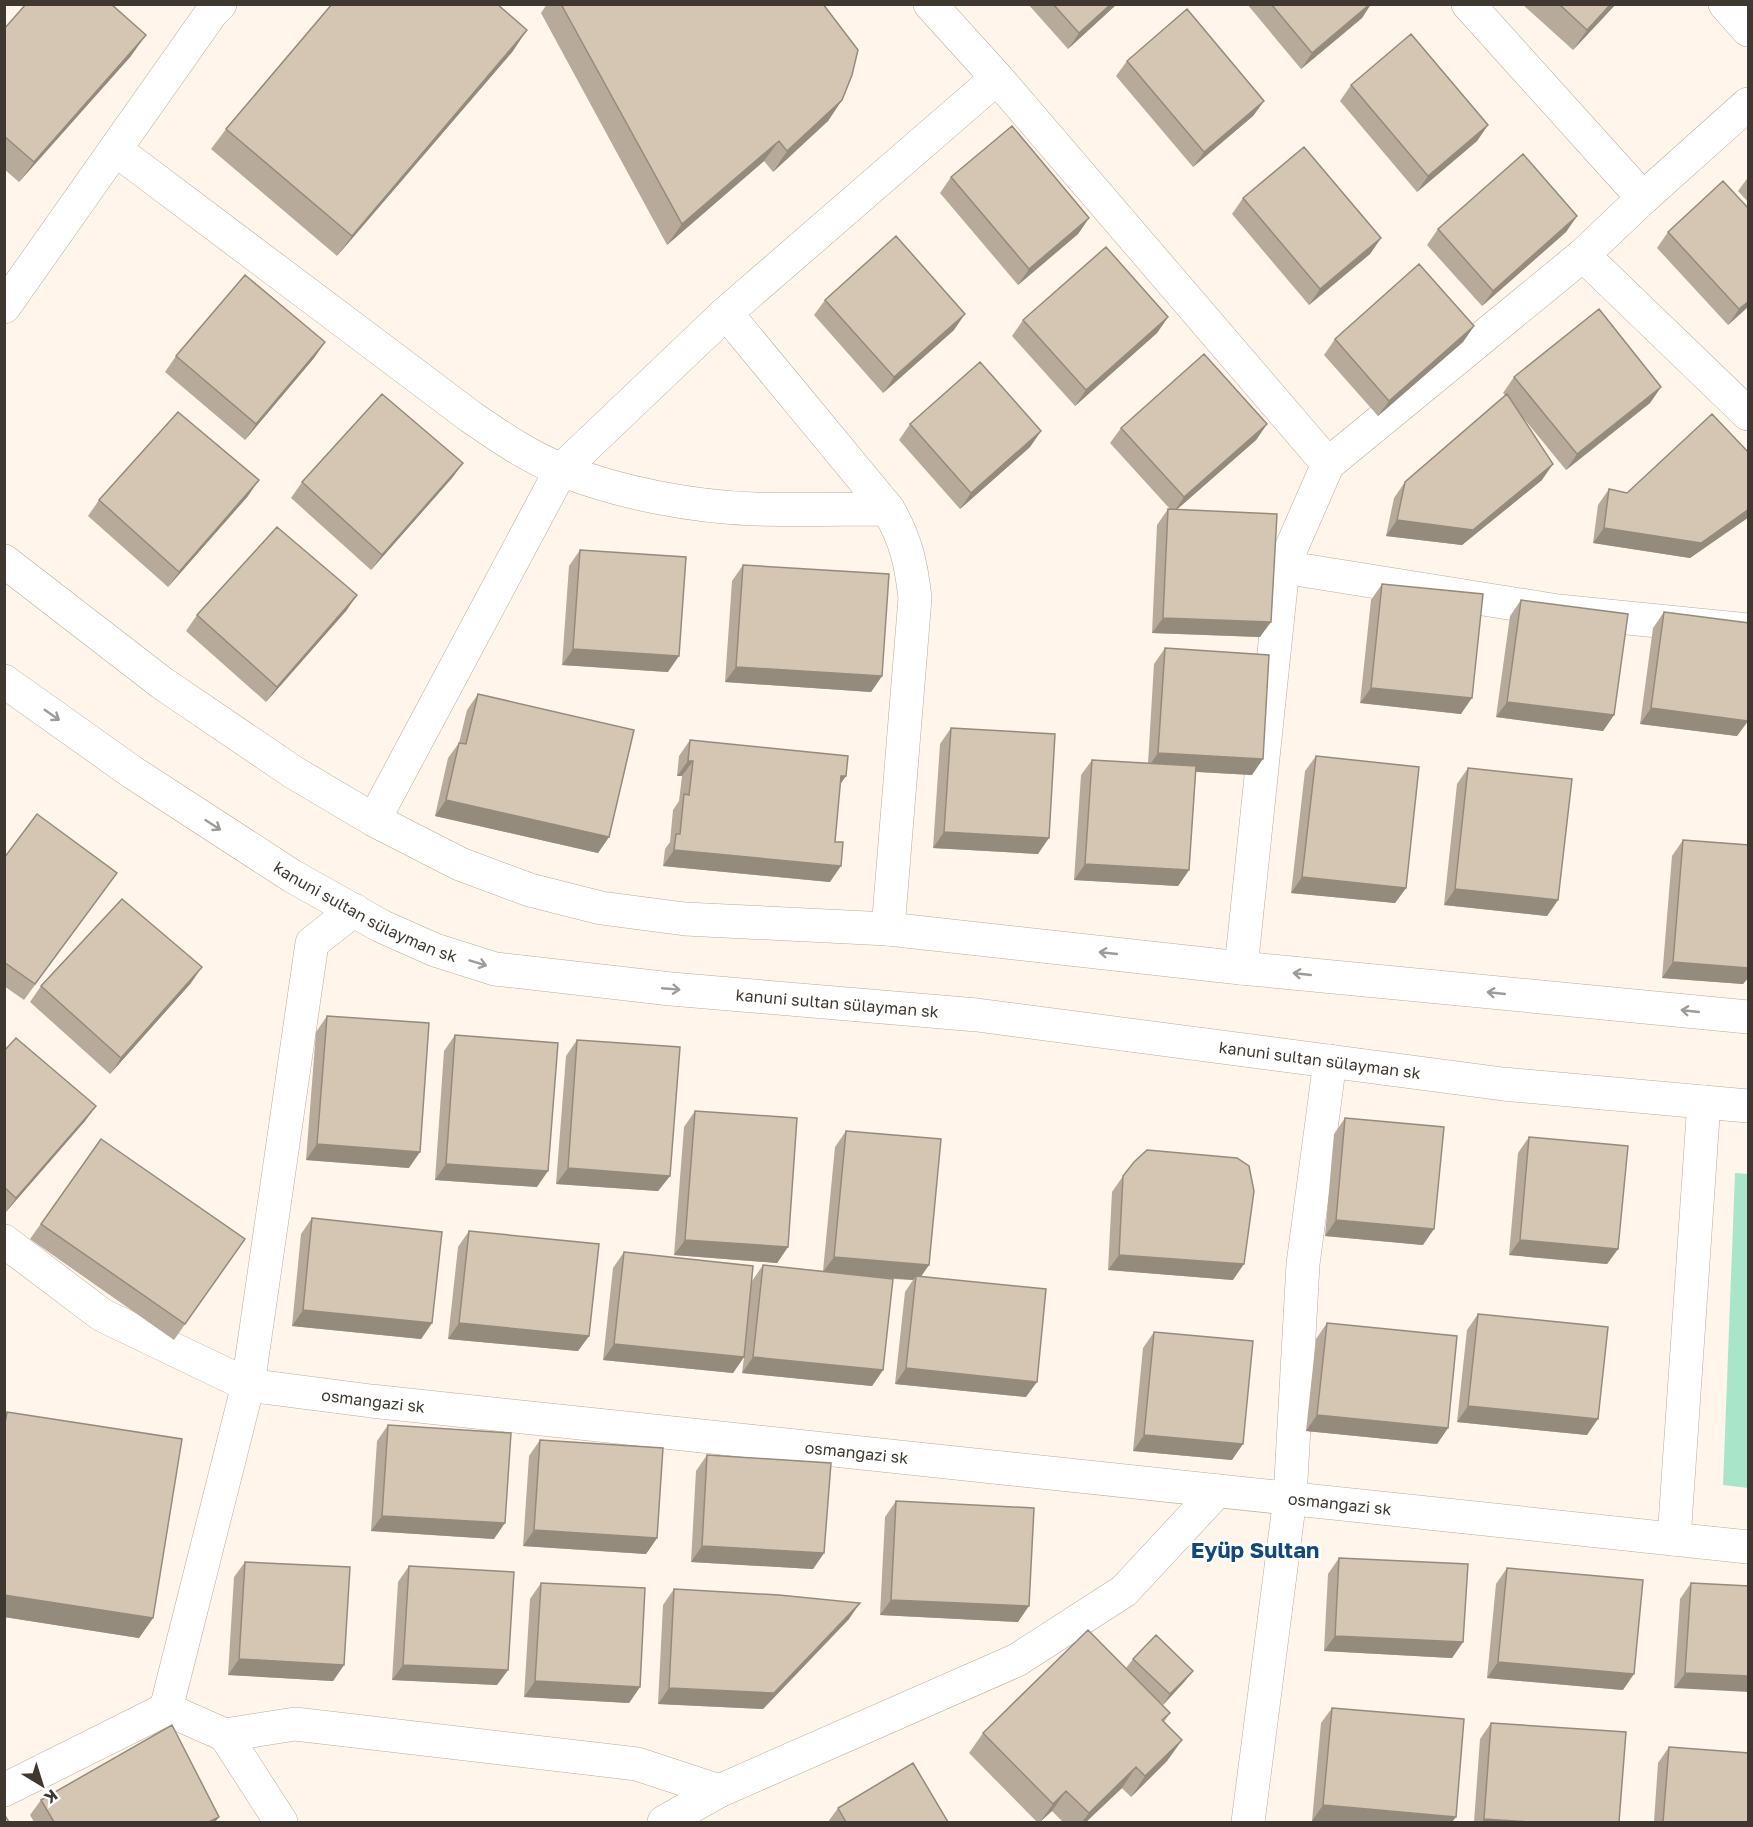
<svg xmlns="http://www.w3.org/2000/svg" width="1753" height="1827" viewBox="0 0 1753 1827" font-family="'Golos Text',sans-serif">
<rect width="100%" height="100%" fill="#fff5ea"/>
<path fill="#a9e6c9" d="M1735,1173L1748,1174V1488L1723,1485Z"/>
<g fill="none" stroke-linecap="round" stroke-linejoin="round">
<defs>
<g id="minor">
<path d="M930,4L997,78L1328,464L1283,567L1241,968"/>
<path d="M1468,4L1643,198"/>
<path d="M1725,4L1748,30"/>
<path d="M116,150L471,417C500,437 529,457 562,470C619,493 694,507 755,509C799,510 844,509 888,509C906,540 911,563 915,598L888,929"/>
<path d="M1583,255L1748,414"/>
<path d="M4,307L212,12L220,4"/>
<path d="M726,313L888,509"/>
<path d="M1328,464L1583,255L1643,198L1748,104"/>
<path d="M1283,567L1558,611L1748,630"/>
<path d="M374,820L561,470L726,313L997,78"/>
<path id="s1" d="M4,1241L102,1315L248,1385L371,1401L1748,1547"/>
<path d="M1674,1539L1704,1102"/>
<path d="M166,1709L225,1735L295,1724L637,1764L719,1791"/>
<path d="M225,1735L281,1822"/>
<path d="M4,1790L166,1709L248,1385L312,943L354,910"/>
<path d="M664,1822L719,1791L1017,1660L1124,1591L1217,1491"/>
<path d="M1248,1822L1290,1498L1303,1264L1330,1061"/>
</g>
<g id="secondary">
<path d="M4,561L162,683L293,772L374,820L460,864L530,890L601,908L685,919L888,929L1241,968L1748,1017"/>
<path id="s2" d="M4,681L132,772L292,876L381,926L435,950L495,969L671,989L977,1015L1503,1084L1748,1106"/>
</g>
</defs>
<use href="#minor" stroke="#baac9a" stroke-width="34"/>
<use href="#secondary" stroke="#baac9a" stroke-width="34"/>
<use href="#minor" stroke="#fff" stroke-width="33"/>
<use href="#secondary" stroke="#fff" stroke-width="33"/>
</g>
<path fill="#b7aa9a" d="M547,4H823L842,100L828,121L773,172L764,161L667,245L541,13Z
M1028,4H1117L1068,49Z
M1247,4H1371L1362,18L1301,69Z
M1522,4H1616L1573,50Z
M4,29L131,56L19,182L4,169Z
M513,51L337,256L211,149L226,129Z
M1127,61L1264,101L1253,116L1193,167L1116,76Z
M1351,85L1488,125L1477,141L1417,192L1340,101Z
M1749,176V203L1738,191Z
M951,177L1089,218L1078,234L1018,285L940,193Z
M1243,198L1381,238L1370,254L1309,305L1232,214Z
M1577,216L1566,232L1482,306L1427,245L1438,229Z
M1668,232L1749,306L1728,325L1657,248Z
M825,300L954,330L883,393L814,315Z
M1168,317L1157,333L1075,406L1012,336L1023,320Z
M1474,326L1463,342L1378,416L1324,355L1335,339Z
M325,342L314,358L245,440L165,372L176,356Z
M1514,377L1661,387L1650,403L1566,470L1520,414L1542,480L1462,545L1386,536L1394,498L1405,482L1506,396L1503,393Z
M910,424L1041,431L1030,447L960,509L899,440Z
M1267,424L1256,440L1176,510L1260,637L1152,633L1157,525L1168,509H1170L1110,443L1121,428Z
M1749,453V517L1690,558L1593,543L1598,505L1609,489L1627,493Z
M463,463L452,478L371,570L291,498L302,482Z
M248,496L168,587L88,516L99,500Z
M580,550L668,672L562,665L569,566Z
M743,565L882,676L871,692L725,682L732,581Z
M1382,584L1461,714L1360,703L1371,600Z
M357,595L346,611L266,702L186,631L197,615Z
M1521,600L1614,715L1603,731L1496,717L1510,616Z
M1664,612L1748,721L1737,736L1640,724L1653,628Z
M1165,648L1252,775L1196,772L1189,870L1178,886L1074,880L1081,775L1092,760L1148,763L1154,664Z
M478,694L609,837L598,853L435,816L448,758L459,743L467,710Z
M951,728L1038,854L933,848L940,744Z
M690,740L846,776L840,783L830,882L663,866L665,849L670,842L673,810L679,801L682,776H677L679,756Z
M1316,756L1406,888L1395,903L1291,893L1305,771Z
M1468,768L1558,900L1547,916L1444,905L1457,784Z
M1683,840L1749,845V977L1743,984L1662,978L1672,856Z
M4,858L106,888L24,1000L4,986Z
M191,983L110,1074L30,1002L41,986Z
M327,1016L409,1168L306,1160L316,1032Z
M455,1035L537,1187L435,1180L444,1051Z
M577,1040L670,1176L658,1191L556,1184L566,1056Z
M4,1051L96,1106L85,1121L5,1213Z
M695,1111L788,1247L777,1263L674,1255L684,1127Z
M1345,1118L1423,1245L1325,1236L1334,1134Z
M846,1131L929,1265L920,1277L1026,1397L895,1384L905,1292L913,1280L893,1279L883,1370L872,1386L742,1373L744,1357L733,1373L603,1360L613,1268L624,1252L752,1281L763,1265L823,1271L835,1147Z
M1529,1137L1618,1249L1607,1264L1509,1255L1518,1153Z
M101,1139L245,1239L174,1340L30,1239Z
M1123,1176L1233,1280L1108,1270L1112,1192Z
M312,1218L432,1323L421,1339L292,1326L301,1234Z
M469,1231L589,1336L578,1351L448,1339L458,1247Z
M1478,1314L1587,1435L1457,1422L1467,1330Z
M1327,1323L1448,1428L1437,1444L1306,1431L1316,1339Z
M1154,1332L1232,1460L1133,1451L1143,1348Z
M7,1412L153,1618L139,1638L4,1617V1416Z
M388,1425L494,1539L371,1531L377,1441Z
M540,1440L657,1538L646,1554L523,1546L529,1456Z
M707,1455L824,1553L813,1569L691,1562L696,1471Z
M896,1501L1018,1622L880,1615L885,1517Z
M1339,1558L1463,1642L1452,1658L1324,1651L1328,1574Z
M245,1562L344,1665L333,1681L228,1675L234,1577Z
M409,1566L508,1670L497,1685L392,1680L398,1582Z
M1507,1568L1623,1690L1487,1678L1496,1584Z
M541,1583L640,1687L629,1703L524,1697L530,1599Z
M1691,1583L1749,1586L1674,1688L1680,1599Z
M674,1589L849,1619L763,1709L658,1704L663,1605Z
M1133,1659L1185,1681L1163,1705L1147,1690L1170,1713L1164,1722L1182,1740L1167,1761L1131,1797L1122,1788L1086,1822H1063L1052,1811L1040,1822H1037L969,1753L983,1733L1126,1668Z
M1332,1708L1456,1817L1452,1822H1334L1312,1821L1321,1723Z
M1491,1723L1619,1822H1474L1480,1739Z
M1669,1747L1749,1822H1654L1658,1763Z
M41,1800L219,1817L215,1822H34L30,1815Z
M838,1808L948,1822H828Z"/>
<path fill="#958b7d" d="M1111,4H1117L1068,49L1079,33Z
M1370,4H1371L1362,18L1301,69L1312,53Z
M1611,4H1616L1573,50L1587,30Z
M527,30L513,51L337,256L352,236Z
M146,35L131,56L19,182L34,162Z
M842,100L828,121L773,172L787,151Z
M1264,101L1253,116L1193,167L1204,152Z
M1488,125L1477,141L1417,192L1428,176Z
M779,141L764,161L667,245L682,224Z
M1577,216L1566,232L1482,306L1493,291Z
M1089,218L1078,234L1018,285L1029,269Z
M1381,238L1370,254L1309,305L1320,289Z
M1749,301V306L1728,325L1739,309Z
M965,314L954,330L883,393L894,377Z
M1168,317L1157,333L1075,406L1086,390Z
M1474,326L1463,342L1378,416L1389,401Z
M325,342L314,358L245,440L256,424Z
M1661,387L1650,403L1566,470L1577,454Z
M1267,424L1256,440L1173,513L1184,497Z
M1041,431L1030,447L960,509L971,493Z
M463,463L452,478L371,570L382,555Z
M1553,464L1542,480L1462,545L1386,536L1397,520Z
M259,480L248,496L168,587L179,572Z
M1749,509V517L1690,558L1593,543L1604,528Z
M357,595L346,611L266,702L277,687Z
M1163,618L1271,622L1260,637L1152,633Z
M573,649L679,656L668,672L562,665Z
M736,667L882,676L871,692L725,682Z
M1371,688L1472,698L1461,714L1360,703Z
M1507,702L1614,715L1603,731L1496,717Z
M1651,708L1748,721L1737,736L1640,724Z
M1158,753L1263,759L1252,775L1147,769Z
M688,761H693L682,776H677Z
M841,776H846L835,792Z
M446,800L609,837L598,853L435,816Z
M944,832L1049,838L1038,854L933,848Z
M674,850L841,866L830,882L663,866Z
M1085,864L1189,870L1178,886L1074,880Z
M1302,877L1406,888L1395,903L1291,893Z
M1455,889L1558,900L1547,916L1444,905Z
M1673,962L1749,968V977L1743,984L1662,978Z
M202,967L191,983L110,1074L121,1058Z
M96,1106L85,1121L5,1213L16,1198Z
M317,1144L420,1152L409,1168L306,1160Z
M446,1164L548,1171L537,1187L435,1180Z
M568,1168L670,1176L658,1191L556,1184Z
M1336,1220L1434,1229L1423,1245L1325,1236Z
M685,1240L788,1247L777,1263L674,1255Z
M1520,1240L1618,1249L1607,1264L1509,1255Z
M1119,1255L1244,1264L1233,1280L1108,1270Z
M834,1257L929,1265L918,1281L916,1276L913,1280L823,1272Z
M303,1310L432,1323L421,1339L292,1326Z
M459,1323L589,1336L578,1351L448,1339Z
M614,1344L744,1357L733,1373L603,1360Z
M753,1357L883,1370L872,1386L742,1373Z
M906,1368L1037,1382L1026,1397L895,1384Z
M1468,1406L1598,1419L1587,1435L1457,1422Z
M1317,1415L1448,1428L1437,1444L1306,1431Z
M1144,1435L1243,1444L1232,1460L1133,1451Z
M382,1516L505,1523L494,1539L371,1531Z
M534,1530L657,1538L646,1554L523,1546Z
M702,1546L824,1553L813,1569L691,1562Z
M4,1595L153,1618L139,1638L4,1617Z
M891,1600L1029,1606L1018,1622L880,1615Z
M860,1603L849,1619L763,1709L658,1704L669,1688Z
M1335,1636L1463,1642L1452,1658L1324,1651Z
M239,1659L344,1665L333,1681L228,1675Z
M1498,1662L1634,1674L1623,1690L1487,1678Z
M403,1665L508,1670L497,1685L392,1680Z
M1193,1671L1185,1681L1163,1705L1170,1694Z
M1685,1673L1749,1676V1692L1674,1688Z
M535,1681L640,1687L629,1703L524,1697Z
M1182,1740L1167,1761L1131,1797L1145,1776Z
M1136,1767L1122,1788L1086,1822H1082L1089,1813Z
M1066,1791L1052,1811L1040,1822L1053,1804Z
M1323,1805L1456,1817L1452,1822H1334L1312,1821Z
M219,1817L215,1822H209Z
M1484,1819L1528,1822H1482Z"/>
<path fill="#d5c6b3" stroke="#958b7d" stroke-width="1.5" d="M26,4H111L146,35L34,162L4,136V29Z
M332,4H497L527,30L352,236L226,129Z
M561,4H823L858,50L852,75L842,100L787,151L779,141L682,224Z
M1053,4H1111L1079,33Z
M1271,4H1370L1312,53Z
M1559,4H1611L1587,30Z
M1187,9L1264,101L1204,152L1127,61Z
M1411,34L1488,125L1428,176L1351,85Z
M1012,126L1089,218L1029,269L951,177Z
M1304,147L1381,238L1320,289L1243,198Z
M1523,154L1577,216L1493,291L1438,229Z
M1723,181L1749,209V301L1739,309L1668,232Z
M896,236L965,314L894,377L825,300Z
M1106,247L1168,317L1086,390L1023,320Z
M1419,264L1474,326L1389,401L1335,339Z
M245,275L325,342L256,424L176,356Z
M1599,309L1661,387L1577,454L1514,377Z
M1204,354L1267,424L1184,497L1121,428Z
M980,362L1041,431L971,493L910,424Z
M382,394L463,463L382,555L302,482Z
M1507,394L1553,464L1473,530L1397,520L1405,482Z
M178,412L259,480L179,572L99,500Z
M1712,414L1749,453V509L1701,543L1604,528L1609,489L1627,493Z
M1168,509L1277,514L1271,622L1163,618Z
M277,527L357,595L277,687L197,615Z
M580,550L686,557L679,656L573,649Z
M743,565L889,574L882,676L736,667Z
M1382,584L1483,594L1472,698L1371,688Z
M1521,600L1628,614L1614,715L1507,702Z
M1664,612L1749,623L1748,721L1651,708Z
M1165,648L1269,655L1263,759L1158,753Z
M478,694L634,730L609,837L446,800L459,743L466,744Z
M951,728L1055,734L1049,838L944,832Z
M690,740L848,756L846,776H841L835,842H843L841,866L674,850L676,834H680L684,794L689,795L693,761H688Z
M1316,756L1419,767L1406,888L1302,877Z
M1092,760L1196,766L1189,870L1085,864Z
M1468,768L1572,779L1558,900L1455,889Z
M37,814L117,873L35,984L4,962V858Z
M1683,840L1749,845V968L1673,962Z
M122,899L202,967L121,1058L41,986Z
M327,1016L429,1023L420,1152L317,1144Z
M455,1035L558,1043L548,1171L446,1164Z
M16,1038L96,1106L16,1198L4,1187V1051Z
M577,1040L680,1047L670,1176L568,1168Z
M695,1111L797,1118L788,1247L685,1240Z
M1345,1118L1444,1127L1434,1229L1336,1220Z
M846,1131L941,1139L929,1265L834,1257Z
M1529,1137L1628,1146L1618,1249L1520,1240Z
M101,1139L245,1239L185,1324L41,1224Z
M1147,1150L1237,1158L1249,1166L1254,1191L1244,1264L1119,1255L1123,1176L1134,1162Z
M312,1218L442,1232L432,1323L303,1310Z
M469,1231L599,1244L589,1336L459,1323Z
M624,1252L753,1266L744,1357L614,1344Z
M763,1265L893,1279L883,1370L753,1357Z
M916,1276L1046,1289L1037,1382L906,1368Z
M1478,1314L1608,1327L1598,1419L1468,1406Z
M1327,1323L1457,1336L1448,1428L1317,1415Z
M1154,1332L1253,1341L1243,1444L1144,1435Z
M7,1412L182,1439L153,1618L4,1595V1429Z
M388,1425L511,1433L505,1523L382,1516Z
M540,1440L663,1448L657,1538L534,1530Z
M707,1455L831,1463L824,1553L702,1546Z
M896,1501L1034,1508L1029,1606L891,1600Z
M1339,1558L1468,1564L1463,1642L1335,1636Z
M245,1562L350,1567L344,1665L239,1659Z
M409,1566L514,1572L508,1670L403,1665Z
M1507,1568L1643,1580L1634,1674L1498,1662Z
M541,1583L645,1588L640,1687L535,1681Z
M1691,1583L1749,1586V1676L1685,1673Z
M674,1589L779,1595L860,1603L774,1693L669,1688Z
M1088,1630L1170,1713L1162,1720L1182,1740L1145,1776L1136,1767L1089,1813L1066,1791L1053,1804L983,1733Z
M1156,1635L1193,1671L1170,1694L1133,1659Z
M1332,1708L1464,1719L1456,1817L1323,1805Z
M1491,1723L1626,1732L1619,1822H1528L1484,1819Z
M172,1725L219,1817L209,1822H54L41,1800Z
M1669,1747L1749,1753V1822H1663Z
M913,1763L948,1822H846L838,1808Z
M4,1814L9,1822H4Z"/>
<defs><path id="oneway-shaft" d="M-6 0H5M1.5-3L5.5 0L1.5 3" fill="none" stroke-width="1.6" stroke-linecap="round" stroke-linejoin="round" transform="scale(1.5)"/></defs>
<g stroke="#9e9c98">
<use href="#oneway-shaft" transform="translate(52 715) rotate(35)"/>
<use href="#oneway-shaft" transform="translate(213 825) rotate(33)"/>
<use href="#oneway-shaft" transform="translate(1108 953) rotate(-174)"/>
<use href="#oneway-shaft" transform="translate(478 963) rotate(17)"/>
<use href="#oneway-shaft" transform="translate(1302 974) rotate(-174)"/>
<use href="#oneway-shaft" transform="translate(671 989) rotate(5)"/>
<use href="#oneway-shaft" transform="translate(1496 993) rotate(-174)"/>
<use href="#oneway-shaft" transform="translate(1690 1011) rotate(-174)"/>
</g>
<g text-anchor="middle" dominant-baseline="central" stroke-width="5" stroke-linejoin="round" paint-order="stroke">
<g font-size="16" fill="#3e3830" stroke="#fff">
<text stroke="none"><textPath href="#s2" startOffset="430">kanuni sultan sülayman sk</textPath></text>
<text stroke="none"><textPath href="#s2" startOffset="916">kanuni sultan sülayman sk</textPath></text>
<text stroke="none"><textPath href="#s2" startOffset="1402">kanuni sultan sülayman sk</textPath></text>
<text stroke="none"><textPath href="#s1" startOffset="411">osmangazi sk</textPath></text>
<text stroke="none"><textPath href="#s1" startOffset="897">osmangazi sk</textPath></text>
<text stroke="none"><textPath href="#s1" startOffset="1383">osmangazi sk</textPath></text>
</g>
<g font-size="22" font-weight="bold" fill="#12497a" stroke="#fff">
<text x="1255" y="1549">Eyüp Sultan</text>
</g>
</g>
<rect width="1753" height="1827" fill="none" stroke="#3e3830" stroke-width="12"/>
<g transform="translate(42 1785) rotate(142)" stroke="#ffffff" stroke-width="4.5" paint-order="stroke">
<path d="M0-4.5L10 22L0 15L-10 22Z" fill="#3e3830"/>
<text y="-9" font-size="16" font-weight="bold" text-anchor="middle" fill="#3e3830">K</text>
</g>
</svg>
